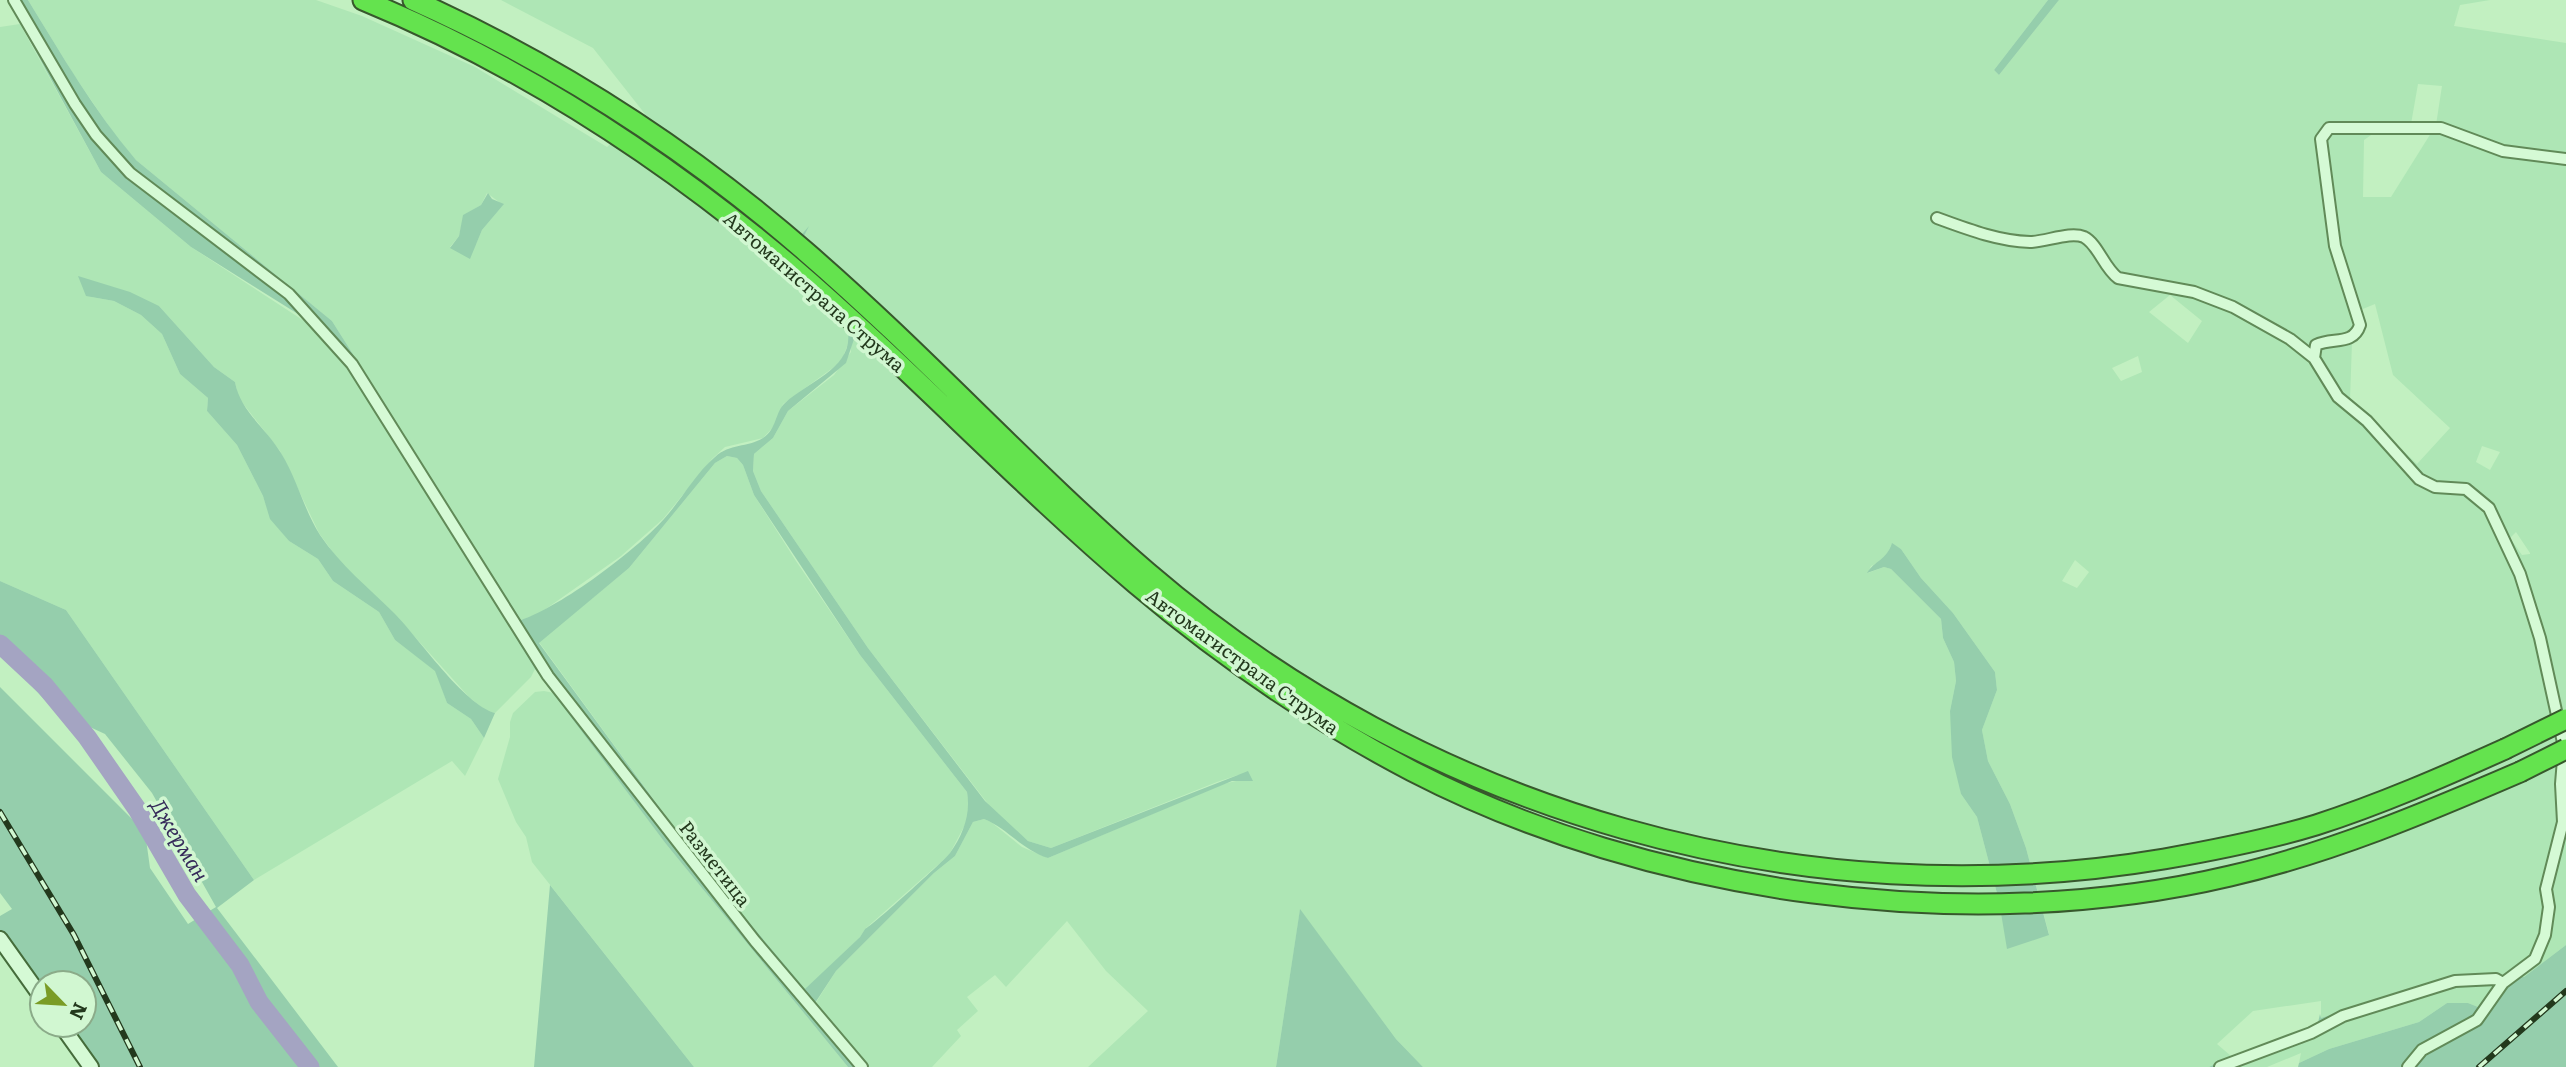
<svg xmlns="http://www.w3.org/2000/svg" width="2566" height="1067" viewBox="0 0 2566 1067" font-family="Literata,serif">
<rect width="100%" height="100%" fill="#c2f0c1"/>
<path fill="#aee6b5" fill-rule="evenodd" d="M28,0H316L362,16L475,67L607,147L645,114L593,48L501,0H2048L1994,70L1999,75L2059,0H2490L2460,5L2454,26L2566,43V945L2524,977H2447L2321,1018V1001L2253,1011L2217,1044L2231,1056L2209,1067H1423L1396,1039L1300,910L1276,1067H1088L1148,1011L1106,971L1067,921L1006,987L995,975L967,997L978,1011L957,1030L961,1036L932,1067H868L815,1004L836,971L934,873L955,856L973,822L984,819L991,822L1022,847L1048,858L1223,784L1245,779L1238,775L1217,782L1051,848L1028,841L995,813L868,648L761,491L753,471L754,454L773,438L788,411L834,375L851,352L850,324L793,258L795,247L787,258L847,327L850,339L841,362L783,404L776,424L763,438L725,447L712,459L663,519L621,556L540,613L521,620L332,321L136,160L117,138L74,75ZM2418,84L2442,86L2436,125L2391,197H2363L2364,140L2384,126L2411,124ZM487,193L503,205L482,230L476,244L450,247L459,236L464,215L481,205ZM2170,295L2202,321L2188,343L2149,312ZM2375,304L2393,375L2450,428L2417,464L2350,400L2353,313ZM2138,356L2142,372L2121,381L2112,368ZM2482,446L2500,452L2490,470L2476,462ZM2516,532L2530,553V554L2522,555L2510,538ZM1892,544L1901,549L1921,578L1953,613L1995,672L1997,690L1982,730L1988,761L2010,804L2026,848L2049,934L1999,901L1977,817L1961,794L1950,711L1956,681L1954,662L1943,638L1941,619L1891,569L1884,567L1868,573L1871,566L1884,560ZM2075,560L2089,572L2077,588L2062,581Z
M20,24L101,172L191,247L318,330L361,385L535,669L531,677L495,713L485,710L469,697L406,627L345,569L319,533L280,451L238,397L235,382L214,367L159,306L86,296L114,301L141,315L162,334L180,374L208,398L207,411L237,445L263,496L271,519L289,541L318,559L333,581L379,612L395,640L436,671L447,703L471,719L484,738L465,776L452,761L254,880L66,610L0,581V27Z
M727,456L737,458L743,465L754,495L796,561L860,655L967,792L969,805L967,821L949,855L865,929L860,937L805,990L709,875L539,642L629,568L715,463Z
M544,691L554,693L666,844L848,1067H694L532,862L526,837L516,822L498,779L510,737V722L513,713L535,692Z
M2497,980L2478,1007L2468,1003H2447L2419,1022L2329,1049L2299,1063L2301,1053L2267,1067H2223L2425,988Z"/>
<path fill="#95ceac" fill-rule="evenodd" d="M8,0H28C62,55 94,111 136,160L332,321L521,620C562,606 635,551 664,519C682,499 695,474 715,457C730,443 747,448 763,438C777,429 775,412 785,403C810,380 857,367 847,327L787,258L792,246L809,226L793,258L851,324L854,339L846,363L788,411L773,438L754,454L753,471L761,491L868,648L985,801L1028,841L1051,848L1238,775L1248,771L1253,781H1232L1048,858C1021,849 1007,828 984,819L973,822L955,856L934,873L836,971L815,1003L868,1067H848L666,844L535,669L361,385L306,319L191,247L101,172ZM727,456L737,458L743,465L754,495L860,655L967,792C971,814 963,835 950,853C945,860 872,926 865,929L860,937L805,989L709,875L539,643L629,568L715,463Z
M2048,0H2059L1999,75L1994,70Z
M488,193L492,199L504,204L482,230L470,259L450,248L459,236L463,215L481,205Z
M78,276L130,292L159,306L214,367L235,382C240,411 266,428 281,453C297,479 304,510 320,535C341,566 368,587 394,613C419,638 463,704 495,713L484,738L471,719L447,703L435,671L395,640L379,612L333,581L318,559L289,541L270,519L263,496L237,445L207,411L208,398L180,374L162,334L141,315L114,301L86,296Z
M1892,543L1901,549L1921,578L1953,613L1995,672L1997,690L1982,730L1988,761L2010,804L2026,848L2049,935L2007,949L1999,901L1977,817L1961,794L1952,757L1950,711L1956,681L1954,662L1943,638L1941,619L1891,569L1884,567L1867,573C1875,560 1886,561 1892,543Z
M0,581L66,610L254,880L217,908L338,1067H91L61,1025H84V983H42V998L0,939V916L12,909L0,893V687L145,832L150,868L188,924L216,907L152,793L105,734L55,711L0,652Z
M550,885L694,1067H534Z
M1300,909L1396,1039L1423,1067H1276Z
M2566,945V1067H2298L2299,1063L2329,1049L2419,1022L2447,1003H2468L2478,1007L2497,981L2425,988L2223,1067H2209L2231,1056L2317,1027L2320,1014L2321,1018L2447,977H2524Z"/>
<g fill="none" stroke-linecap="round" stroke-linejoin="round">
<path stroke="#a4a4c2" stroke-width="19" d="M0,644L45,686L87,737L137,809L187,895L240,965L259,1002L310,1067"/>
<defs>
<path id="street" d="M14,0L75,104L96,135L130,173L289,294L352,364L548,676L755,941L862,1067
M1937,218C1967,229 1998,241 2030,242C2046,242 2070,231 2084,237C2098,244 2104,268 2118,278L2194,292L2233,307L2290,339L2314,358L2338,397L2367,421L2419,479L2435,487L2466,489L2489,508L2520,574L2540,638L2564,747L2561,784L2563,822L2546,889L2549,907L2545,935L2535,959L2503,983L2477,1020L2422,1050L2408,1067
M2314,358L2316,345C2333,337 2353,346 2360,325L2335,246L2321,139L2329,128H2441L2503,151L2566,159
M2220,1067L2311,1033L2343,1016L2455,981L2496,979L2503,983"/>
<path id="secondary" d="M0,939L42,998
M61,1025L91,1067"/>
<path id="highway" d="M363,0C519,64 662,157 791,266C910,368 1017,483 1136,584C1220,655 1314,720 1412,771C1650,894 1967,938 2230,876C2330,853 2425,813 2520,772
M413,0C556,64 688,149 806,252C924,354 1029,470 1147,572C1427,813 1800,920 2164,859C2215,850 2267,840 2316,825C2381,804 2443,777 2505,749"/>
</defs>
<use href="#street" stroke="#618a58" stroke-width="14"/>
<use href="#secondary" stroke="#456c3b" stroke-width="18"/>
<use href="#highway" stroke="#37582c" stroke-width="23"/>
<use href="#street" stroke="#d5fad5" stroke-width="10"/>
<use href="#secondary" stroke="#d5fad5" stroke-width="14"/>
<use href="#highway" stroke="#64e34e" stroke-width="19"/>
<defs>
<path id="rail" d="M0,812L74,935L140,1067
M2479,1067L2566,991"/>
</defs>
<use href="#rail" stroke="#23391d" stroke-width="6"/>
<use href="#rail" stroke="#d1f7d1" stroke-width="3.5" stroke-dasharray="10" stroke-linecap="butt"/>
<defs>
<path id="highway-bridge" d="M2505,749L2566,719
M2520,772L2566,749"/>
</defs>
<use href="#highway-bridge" stroke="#37582c" stroke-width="23" stroke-linecap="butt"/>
<use href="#highway-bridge" stroke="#64e34e" stroke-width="19"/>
</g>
<g text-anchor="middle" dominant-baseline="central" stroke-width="7" stroke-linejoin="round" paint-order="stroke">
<g font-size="19" fill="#23391d" stroke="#d1f7d1">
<text transform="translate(815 291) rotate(41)">Автомагистрала Струма</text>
<text transform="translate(1243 661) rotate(36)">Автомагистрала Струма</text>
<text transform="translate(716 863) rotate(52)">Разметица</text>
</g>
<g font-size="21" font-style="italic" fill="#362b5a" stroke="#d1f7d1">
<text transform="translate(181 839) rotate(59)">Джерман</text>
</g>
</g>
<g transform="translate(63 1004) rotate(115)"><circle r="33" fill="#d1f7d1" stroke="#8bab89" stroke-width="2"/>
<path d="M0-5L12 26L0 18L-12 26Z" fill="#7a9c25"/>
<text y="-10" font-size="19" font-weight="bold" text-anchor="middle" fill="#23391d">N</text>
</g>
</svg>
